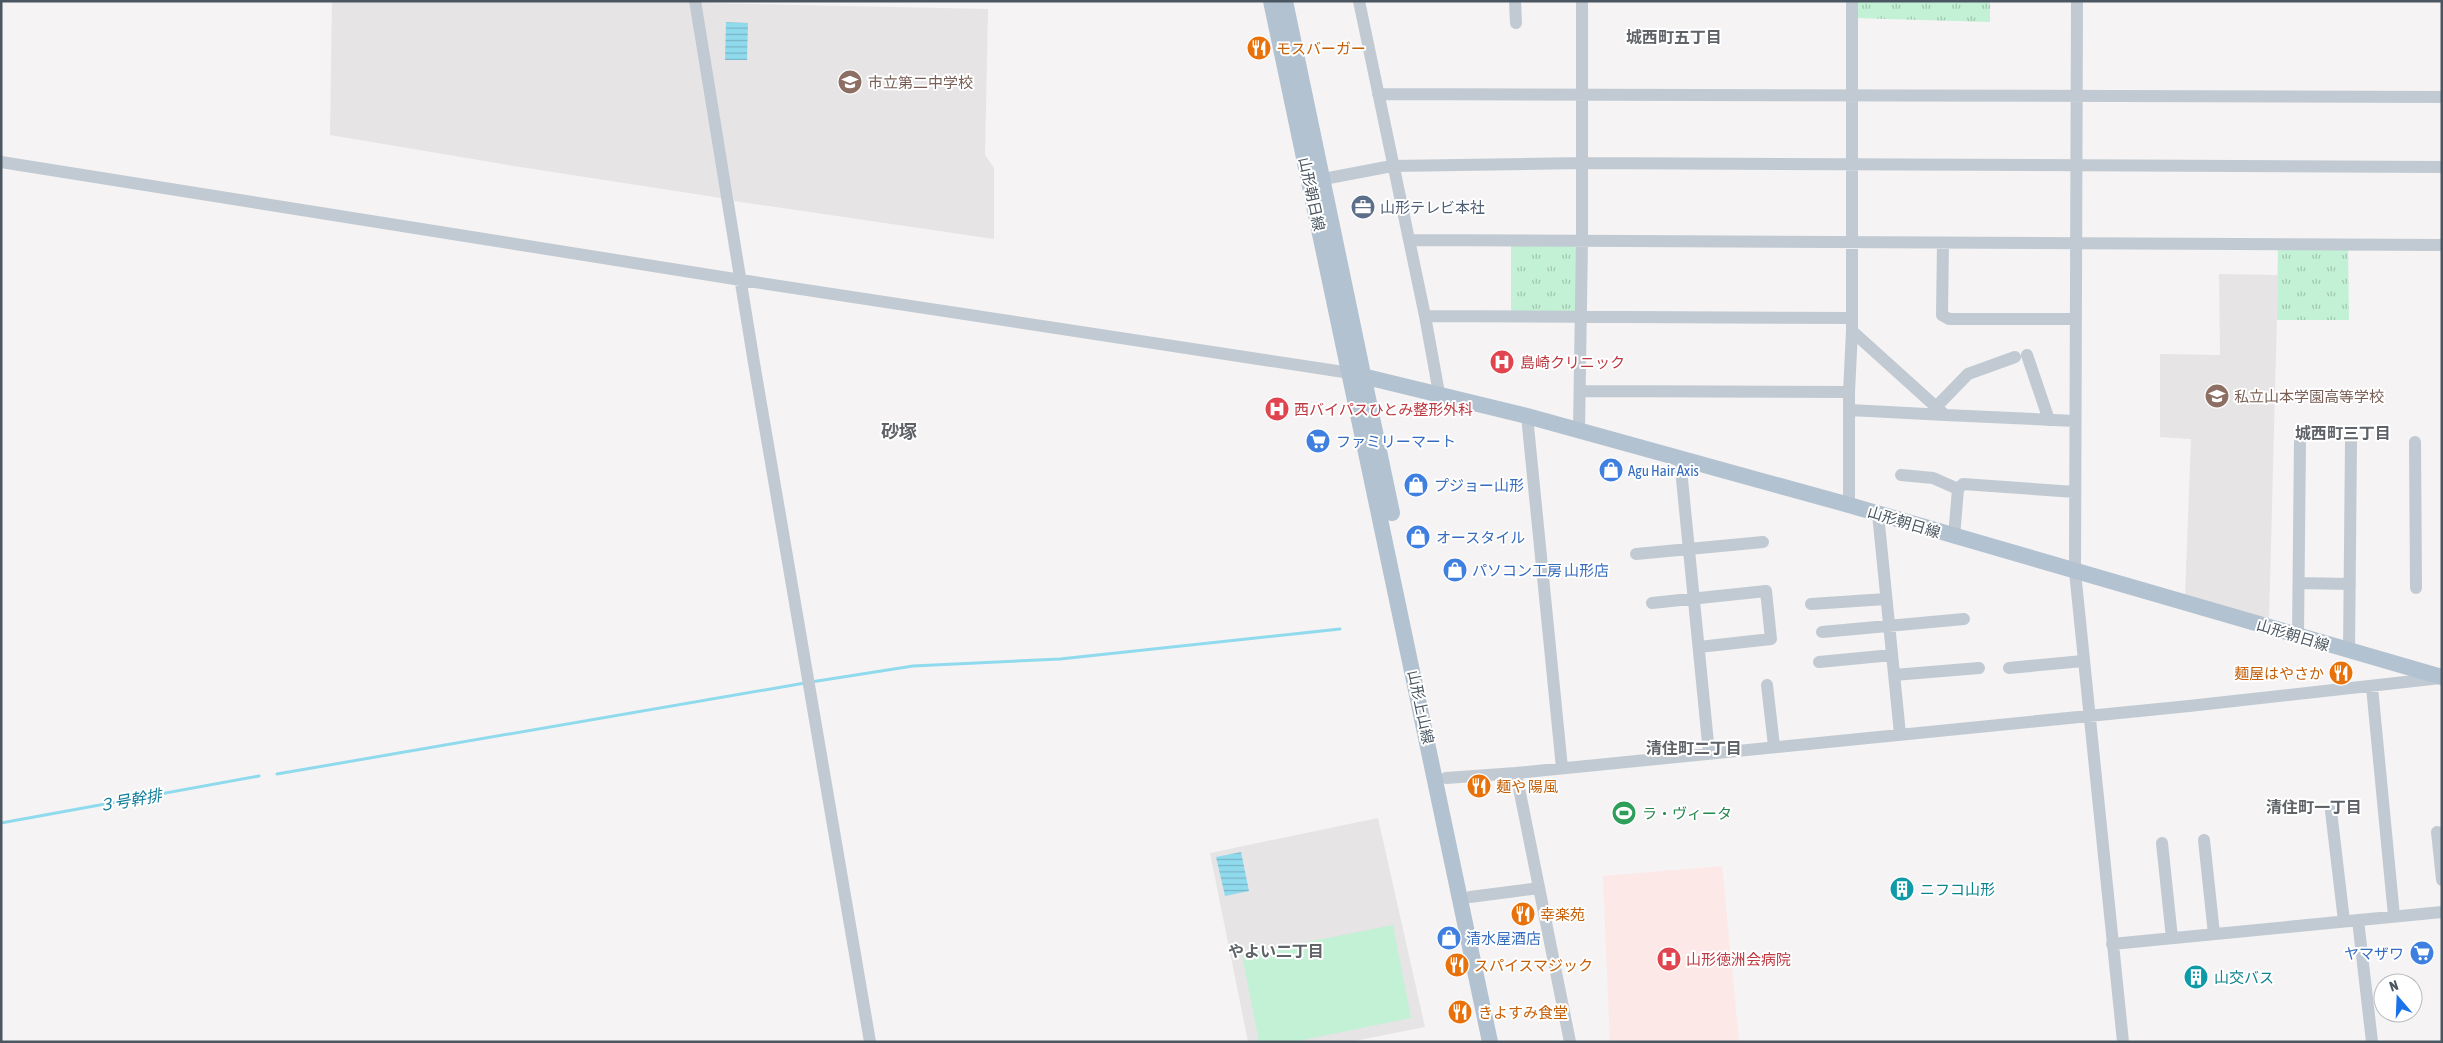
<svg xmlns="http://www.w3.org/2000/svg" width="2443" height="1043" viewBox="0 0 2443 1043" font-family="'Asap Condensed','Noto Sans JP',sans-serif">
<defs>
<pattern id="grass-tufts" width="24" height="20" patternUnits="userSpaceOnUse" patternTransform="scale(1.25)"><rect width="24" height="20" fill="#c3f1d5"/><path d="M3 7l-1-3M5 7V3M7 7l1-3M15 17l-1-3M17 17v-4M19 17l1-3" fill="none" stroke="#a0c6b0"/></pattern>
<pattern id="water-rules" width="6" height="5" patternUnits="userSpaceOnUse" patternTransform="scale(1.25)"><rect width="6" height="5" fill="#90daee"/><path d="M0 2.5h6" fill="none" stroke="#78b4c4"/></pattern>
</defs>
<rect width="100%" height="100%" fill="#f5f3f3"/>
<path fill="#e6e4e5" d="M332,1L689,2L721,198L514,166L330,135Z
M700,3L988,9L985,155L994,168V239L734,201Z
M2219,274L2278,275L2269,621L2185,596L2191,439L2160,437V354L2220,355Z
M1378,818L1425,1027L1349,1042H1248L1210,853Z"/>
<path fill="#fce8e6" d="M1722,866L1739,1042H1610L1603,876Z"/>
<path fill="url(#grass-tufts)" d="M1856,1H1990V22L1856,18Z
M2278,244H2348L2349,320H2277Z
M1511,245H1578V311H1511Z"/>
<path fill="#c3f1d5" d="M1393,925L1411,1018L1293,1042H1259L1242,955Z"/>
<path fill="url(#water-rules)" d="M726,22L748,23L747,60H725Z
M1241,852L1249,891L1225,896L1216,857Z"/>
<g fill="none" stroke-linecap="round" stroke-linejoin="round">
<path stroke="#90daee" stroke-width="3" d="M811,682L913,666L1060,659L1340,629
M277,774L805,683
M1,823L259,776"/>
<path stroke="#c1cad2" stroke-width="12" d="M695,1L754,363L870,1042
M1359,1L1425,316L1439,393
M1515,1L1516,23
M2077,1L2075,572L2123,1042
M1378,94L2442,97
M1,162L741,280L1350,373
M1313,181L1392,166L1582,163L2442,167
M1409,240L2442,245
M1943,243L1942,315L1949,319H2076
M1425,316L1851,318
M1852,331L1945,415L2075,421
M2027,355L2049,420
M1581,391L1849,392
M1936,407L1968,374L2015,357
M1850,410L1945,415
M1527,416L1562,768
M1579,430L1582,241V1
M2415,442L2416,588
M1680,459L1709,753
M1901,475L1933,478L1958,489
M1849,505V392L1852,331V1
M1878,514L1900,734
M1954,537L1958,489L1963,484L2075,492
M1636,554L1763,542
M2299,583L2350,584
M1652,603L1766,591L1771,639L1699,647
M1811,604L1886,599
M1822,632L1964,619
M2298,636L2300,441
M2349,651L2351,442
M1819,662L1892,655
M2009,668L2083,661
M1894,675L1979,668
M1767,685L1774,746
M2372,687L2394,916
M1516,773L1570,1042
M1446,778L1516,773L2189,706L2441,678
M2331,811L2344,921
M2437,832L2442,880
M2204,840L2214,934
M2162,843L2172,938
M1470,897L1539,888
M2358,920L2372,1042
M2112,944L2442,912"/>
<path stroke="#b3c2d1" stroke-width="16" d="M1271,1L1490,1042
M1285,1L1392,513
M1350,373L1527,416L1849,505L2442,677"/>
</g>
<defs>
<symbol id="restaurant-disc" viewBox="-11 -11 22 22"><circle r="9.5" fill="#e8710a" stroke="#fff"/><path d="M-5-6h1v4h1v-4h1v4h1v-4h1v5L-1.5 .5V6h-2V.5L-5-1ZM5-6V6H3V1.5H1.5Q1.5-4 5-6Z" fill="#fff"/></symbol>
<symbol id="school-disc" viewBox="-11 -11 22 22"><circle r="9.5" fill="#8d6e63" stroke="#fff"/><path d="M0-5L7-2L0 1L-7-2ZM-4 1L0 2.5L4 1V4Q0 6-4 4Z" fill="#fff"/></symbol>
<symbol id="office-disc" viewBox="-11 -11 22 22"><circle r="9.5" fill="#5c6f8a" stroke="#fff"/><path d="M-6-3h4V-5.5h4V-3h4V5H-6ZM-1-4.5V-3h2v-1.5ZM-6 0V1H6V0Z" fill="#fff"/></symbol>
<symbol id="hospital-disc" viewBox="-11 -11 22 22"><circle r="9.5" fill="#e0444e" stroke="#fff"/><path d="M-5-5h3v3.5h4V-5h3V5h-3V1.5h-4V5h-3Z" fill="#fff"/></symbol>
<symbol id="supermarket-disc" viewBox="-11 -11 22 22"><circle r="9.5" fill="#3f7fe0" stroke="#fff"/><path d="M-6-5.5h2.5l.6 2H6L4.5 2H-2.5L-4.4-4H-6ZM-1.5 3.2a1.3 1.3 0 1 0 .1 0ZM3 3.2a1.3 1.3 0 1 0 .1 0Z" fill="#fff"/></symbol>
<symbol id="shop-disc" viewBox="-11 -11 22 22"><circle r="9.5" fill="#3f7fe0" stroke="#fff"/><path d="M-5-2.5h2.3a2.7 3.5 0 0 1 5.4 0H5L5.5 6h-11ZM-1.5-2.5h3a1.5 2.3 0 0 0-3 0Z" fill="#fff"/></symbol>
<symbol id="stadium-disc" viewBox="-11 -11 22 22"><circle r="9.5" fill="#2e9e5b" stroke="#fff"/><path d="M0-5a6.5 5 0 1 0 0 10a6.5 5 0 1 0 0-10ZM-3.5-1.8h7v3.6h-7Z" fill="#fff"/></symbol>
<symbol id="building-disc" viewBox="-11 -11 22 22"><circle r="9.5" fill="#0f9aa8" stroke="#fff"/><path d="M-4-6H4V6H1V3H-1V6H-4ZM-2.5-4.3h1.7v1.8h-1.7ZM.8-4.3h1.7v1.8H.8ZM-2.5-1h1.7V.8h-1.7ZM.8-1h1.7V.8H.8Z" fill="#fff"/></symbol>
</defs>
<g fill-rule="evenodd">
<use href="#restaurant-disc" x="1245" y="34" width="28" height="28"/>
<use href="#school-disc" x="836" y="68" width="28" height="28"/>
<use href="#office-disc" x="1349" y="193" width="28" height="28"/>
<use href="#hospital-disc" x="1488" y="348" width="28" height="28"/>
<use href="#school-disc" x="2203" y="382" width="28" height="28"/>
<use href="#hospital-disc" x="1263" y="395" width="28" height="28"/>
<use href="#supermarket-disc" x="1304" y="427" width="28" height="28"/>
<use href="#shop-disc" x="1597" y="456" width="28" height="28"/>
<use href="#shop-disc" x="1402" y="471" width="28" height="28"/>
<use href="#shop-disc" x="1404" y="523" width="28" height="28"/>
<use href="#shop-disc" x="1441" y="556" width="28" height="28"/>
<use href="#restaurant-disc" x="2327" y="659" width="28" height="28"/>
<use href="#restaurant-disc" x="1465" y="772" width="28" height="28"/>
<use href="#stadium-disc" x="1610" y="799" width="28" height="28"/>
<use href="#building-disc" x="1888" y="875" width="28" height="28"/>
<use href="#restaurant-disc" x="1509" y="900" width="28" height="28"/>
<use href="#shop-disc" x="1435" y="924" width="28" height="28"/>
<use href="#supermarket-disc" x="2408" y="939" width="28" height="28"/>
<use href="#hospital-disc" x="1655" y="945" width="28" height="28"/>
<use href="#restaurant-disc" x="1443" y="951" width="28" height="28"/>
<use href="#building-disc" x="2182" y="963" width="28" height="28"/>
<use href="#restaurant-disc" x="1446" y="998" width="28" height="28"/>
</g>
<g text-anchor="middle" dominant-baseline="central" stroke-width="4" stroke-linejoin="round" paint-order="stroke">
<g font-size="15" fill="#c56008" stroke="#fff" text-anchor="start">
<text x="1276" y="48">モスバーガー</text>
<text x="2324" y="673" text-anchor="end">麺屋はやさか</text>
<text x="1496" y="786">麺や 陽風</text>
<text x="1540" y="914">幸楽苑</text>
<text x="1474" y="965">スパイスマジック</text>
<text x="1478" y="1012">きよすみ食堂</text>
</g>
<g font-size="15" fill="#785e54" stroke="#fff" text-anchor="start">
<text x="868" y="82">市立第二中学校</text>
<text x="2234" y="396">私立山本学園高等学校</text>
</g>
<g font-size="15" fill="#4a5661" stroke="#fff">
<text transform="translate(1312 194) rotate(78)">山形朝日線</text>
<text transform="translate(1904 522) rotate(17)">山形朝日線</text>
<text transform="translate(2293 635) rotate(17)">山形朝日線</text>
<text transform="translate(1421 707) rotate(78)">山形上山線</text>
</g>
<g font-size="15" fill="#4e5e75" stroke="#fff" text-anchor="start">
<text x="1380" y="207">山形テレビ本社</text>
</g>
<g font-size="15" fill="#be3a42" stroke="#fff" text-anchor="start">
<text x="1520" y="362">島崎クリニック</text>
<text x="1294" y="409">西バイパスひとみ整形外科</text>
<text x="1686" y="959">山形徳洲会病院</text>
</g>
<g font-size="15" fill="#366cbe" stroke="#fff" text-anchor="start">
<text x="1336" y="441">ファミリーマート</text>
<text x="1628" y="470">Agu Hair Axis</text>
<text x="1434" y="485">プジョー山形</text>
<text x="1436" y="537">オースタイル</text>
<text x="1472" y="570">パソコン工房 山形店</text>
<text x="1466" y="938">清水屋酒店</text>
<text x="2404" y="953" text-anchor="end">ヤマザワ</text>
</g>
<g font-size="15" fill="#27864d" stroke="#fff" text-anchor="start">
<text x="1642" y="813">ラ・ヴィータ</text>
</g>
<g font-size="15" fill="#0d838f" stroke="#fff" text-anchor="start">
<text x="1920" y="889">ニフコ山形</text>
<text x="2214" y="977">山交バス</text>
</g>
<g font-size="16" font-weight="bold" fill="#5f6368" stroke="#fff">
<text x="1674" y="37">城西町五丁目</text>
<text x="2343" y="433">城西町三丁目</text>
<text x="1694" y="748">清住町二丁目</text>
<text x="2314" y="807">清住町一丁目</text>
<text x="1276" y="951">やよい二丁目</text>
</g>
<g font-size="16" font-style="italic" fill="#0c7c9b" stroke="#fff">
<text transform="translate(130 800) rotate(-10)">３号幹排</text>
</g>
<g font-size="18" font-weight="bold" fill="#5f6368" stroke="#fff">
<text x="899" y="431">砂塚</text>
</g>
</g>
<rect width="2443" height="1043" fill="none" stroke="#4a5661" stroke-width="5"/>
<g transform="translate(2398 998) rotate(341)"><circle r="24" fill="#ffffff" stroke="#b7bbc0"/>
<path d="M0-4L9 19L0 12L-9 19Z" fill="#1a73e8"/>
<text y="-8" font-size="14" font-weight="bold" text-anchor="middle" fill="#4a5661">N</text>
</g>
</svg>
